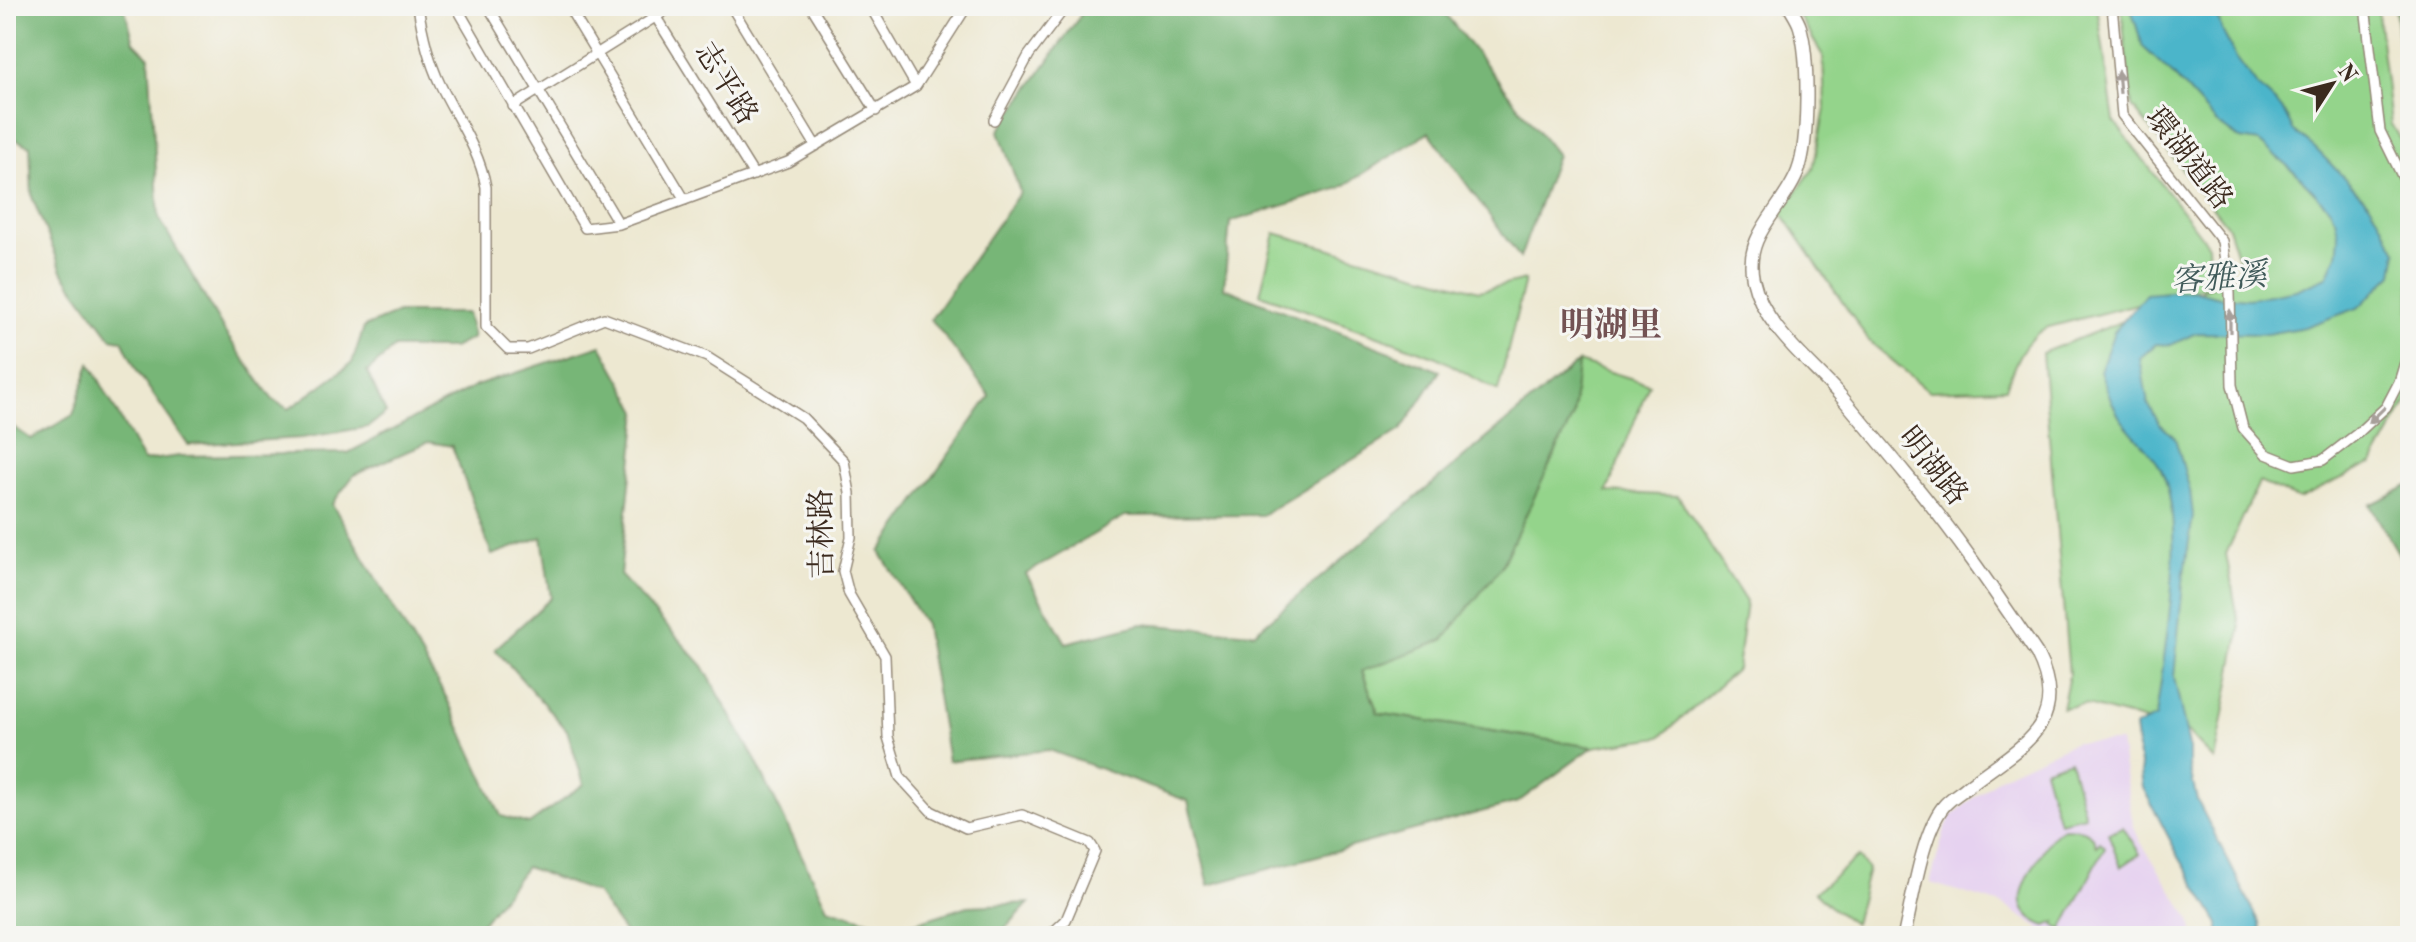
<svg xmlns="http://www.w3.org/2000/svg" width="2416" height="942" viewBox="0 0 2416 942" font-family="'Old Standard TT','Noto Serif TC',serif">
<rect width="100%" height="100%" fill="#f6f6f2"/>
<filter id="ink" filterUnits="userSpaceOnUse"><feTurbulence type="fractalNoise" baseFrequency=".0125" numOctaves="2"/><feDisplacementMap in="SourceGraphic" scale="16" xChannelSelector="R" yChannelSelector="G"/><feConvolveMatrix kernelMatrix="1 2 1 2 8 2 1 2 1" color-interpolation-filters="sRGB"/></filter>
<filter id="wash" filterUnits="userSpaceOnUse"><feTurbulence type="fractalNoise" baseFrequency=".006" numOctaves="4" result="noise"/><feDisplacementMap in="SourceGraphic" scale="32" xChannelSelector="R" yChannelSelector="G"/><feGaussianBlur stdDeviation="1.8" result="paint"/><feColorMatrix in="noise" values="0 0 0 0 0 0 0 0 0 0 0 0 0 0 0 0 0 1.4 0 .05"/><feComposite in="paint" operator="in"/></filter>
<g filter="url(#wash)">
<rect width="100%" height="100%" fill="#ede8d1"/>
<path fill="#e6d2f0" d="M2075,742H2120L2133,825L2140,841L2191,920L2194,936H2043L2045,932L2002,904L1930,883L1944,832L1951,816L2001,776Z"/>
<path fill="#94d48b" stroke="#687f54" stroke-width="2" d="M1793,6H2097L2114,121L2208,245L2210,285L2045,328C2021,343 2015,363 2006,388L1929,391L1869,341L1781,212L1813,169L1825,109L1823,56Z
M2121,6H2377L2391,124L2410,157V397L2373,463L2299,499L2259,482L2226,554L2240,629L2215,761L2189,733L2084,704L2062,708L2069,675L2042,353L2243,274L2228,227L2132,106Z
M1275,233L1479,291L1525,280L1498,391L1437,357L1260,294Z
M1578,362L1649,384L1607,492L1678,496L1746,602L1737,669L1660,737L1593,747L1378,713L1362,670L1443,640L1573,416Z
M2070,760L2085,816L2059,822L2044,769Z
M2123,827L2140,854L2121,867L2108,833Z
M2063,828C2079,828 2092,829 2097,846L2100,842L2105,847L2062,930L2054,925L2055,922L2046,926C2006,912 2024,882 2039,857C2046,846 2051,835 2063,828Z
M1858,857L1868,869L1854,924L1829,906L1815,892Z"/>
<path fill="#77b677" stroke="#59704a" stroke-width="2" fill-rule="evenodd" d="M17,6H124L134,42L149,57L159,218L226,334L273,400L289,409L352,363L364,327L398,313H467L473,338L453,348H394L367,372L386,413L368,427L302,438L188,445L137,371L122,340L111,338L63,273L32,197L30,146L6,135V10Z
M1087,6H1439L1557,155L1520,258L1429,132L1340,188L1230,222L1224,288L1440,371L1401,430L1262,515L1125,516L1026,574L1066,643L1142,624L1254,633L1578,362L1573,416L1501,567L1443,640L1362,671L1378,713L1593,747L1518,802L1209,885L1188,801L1049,750L948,761L925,625L880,552L990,396L931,319L1020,192L999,131Z
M2395,6H2410V133L2407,124Z
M601,345L638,411L620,575L703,666L756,761L827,908L896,929L968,906L1029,903L998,936H627L596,893L526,867L472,936H6V422L31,439L73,415L90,363L143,461L180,456L348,453L476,386ZM428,442L452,446L492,555L542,537L551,598L495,649L567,730L584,784L529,824L501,816L446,697L332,504L354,475Z
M2410,485V573L2370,505Z"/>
<path fill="#4cb5ca" stroke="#447074" stroke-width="2" d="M2130,6H2214L2221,28L2235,56L2256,84L2282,108L2293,130L2315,148L2371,205L2397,251L2393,274L2358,308L2305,327L2267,334L2196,333L2171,345L2156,344L2140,358L2148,404L2159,423L2175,438L2190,490L2193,516L2184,573L2174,677L2189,746V766L2197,800L2260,923L2262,936H2219V924L2179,857L2143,788L2135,727L2156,717C2164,652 2188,527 2161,469C2154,454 2129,432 2119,416C2111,403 2106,386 2100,371L2114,332L2146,294L2193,290L2215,296L2248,299L2296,290L2327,277L2337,255L2339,237L2335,218L2329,208L2296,173L2259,142L2240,139L2217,123L2172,74L2143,47Z"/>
</g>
<g filter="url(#ink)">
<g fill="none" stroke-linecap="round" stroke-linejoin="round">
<defs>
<path id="street" d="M418,6C422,32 429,61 440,84C457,119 479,149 486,187V327L508,349H528L604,318L707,357L803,418L844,461L850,493L851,537L843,571L849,594L885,656L888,737L900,777L931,811L966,828L1022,815L1090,843L1095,851L1066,920L1049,936
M456,6L585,228L619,224L788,162L916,86L870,6
M488,6L619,224
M568,6L685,200
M649,6L754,175
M731,6L816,146
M811,6L876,111
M2112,6L2122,115L2222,241L2230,293L2232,385L2243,428L2266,454L2294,465L2323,460L2358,433L2386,407L2399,382L2410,346
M2365,6L2380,131L2410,192
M916,86L967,6
M513,106L673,6
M994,120L1029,55L1066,6"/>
<path id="secondary" d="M1789,6C1793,13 1798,20 1800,27C1809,57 1809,142 1798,171C1784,209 1743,234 1753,279C1763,326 1808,360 1839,394C1861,420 1883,446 1905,473C1953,530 1995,592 2037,654C2073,726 2018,747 1967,787C1960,793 1949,799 1943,807C1922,833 1912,902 1904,936"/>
</defs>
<use href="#street" stroke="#948978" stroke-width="12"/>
<use href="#secondary" stroke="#948978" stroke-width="15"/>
<use href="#street" stroke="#fff" stroke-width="9"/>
<use href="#secondary" stroke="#fff" stroke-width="12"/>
</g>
<defs><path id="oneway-solid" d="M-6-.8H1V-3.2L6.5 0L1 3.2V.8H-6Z" transform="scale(2)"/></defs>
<g fill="#a79f9a">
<use href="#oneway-solid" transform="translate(2119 82) rotate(-95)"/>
<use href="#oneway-solid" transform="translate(2230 321) rotate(-90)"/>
<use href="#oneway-solid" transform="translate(2377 415) rotate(135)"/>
</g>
</g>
<g text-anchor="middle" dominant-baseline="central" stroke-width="6" stroke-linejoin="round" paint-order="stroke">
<g font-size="30" fill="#3b2a1e" stroke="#f6f6f2">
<text transform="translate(725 84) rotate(58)">志平路</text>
<text transform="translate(2188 159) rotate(52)">環湖道路</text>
<text transform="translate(1932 467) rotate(51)">明湖路</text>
<text transform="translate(823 534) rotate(-91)">吉林路</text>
</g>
<g font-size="32" font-style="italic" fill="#415b5a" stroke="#f6f6f2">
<text transform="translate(2219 280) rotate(-4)">客雅溪</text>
</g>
<g font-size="34" font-weight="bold" fill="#735253" stroke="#f6f6f2">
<text x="1611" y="327">明湖里</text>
</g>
</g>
<rect width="2416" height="942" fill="none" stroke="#f6f6f2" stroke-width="32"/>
<g transform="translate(2332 84) rotate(54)" stroke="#f6f6f2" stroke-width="6" paint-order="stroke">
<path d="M0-6L14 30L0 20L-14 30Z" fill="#3b2a1e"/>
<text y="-12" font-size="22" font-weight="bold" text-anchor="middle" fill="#3b2a1e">N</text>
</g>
</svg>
